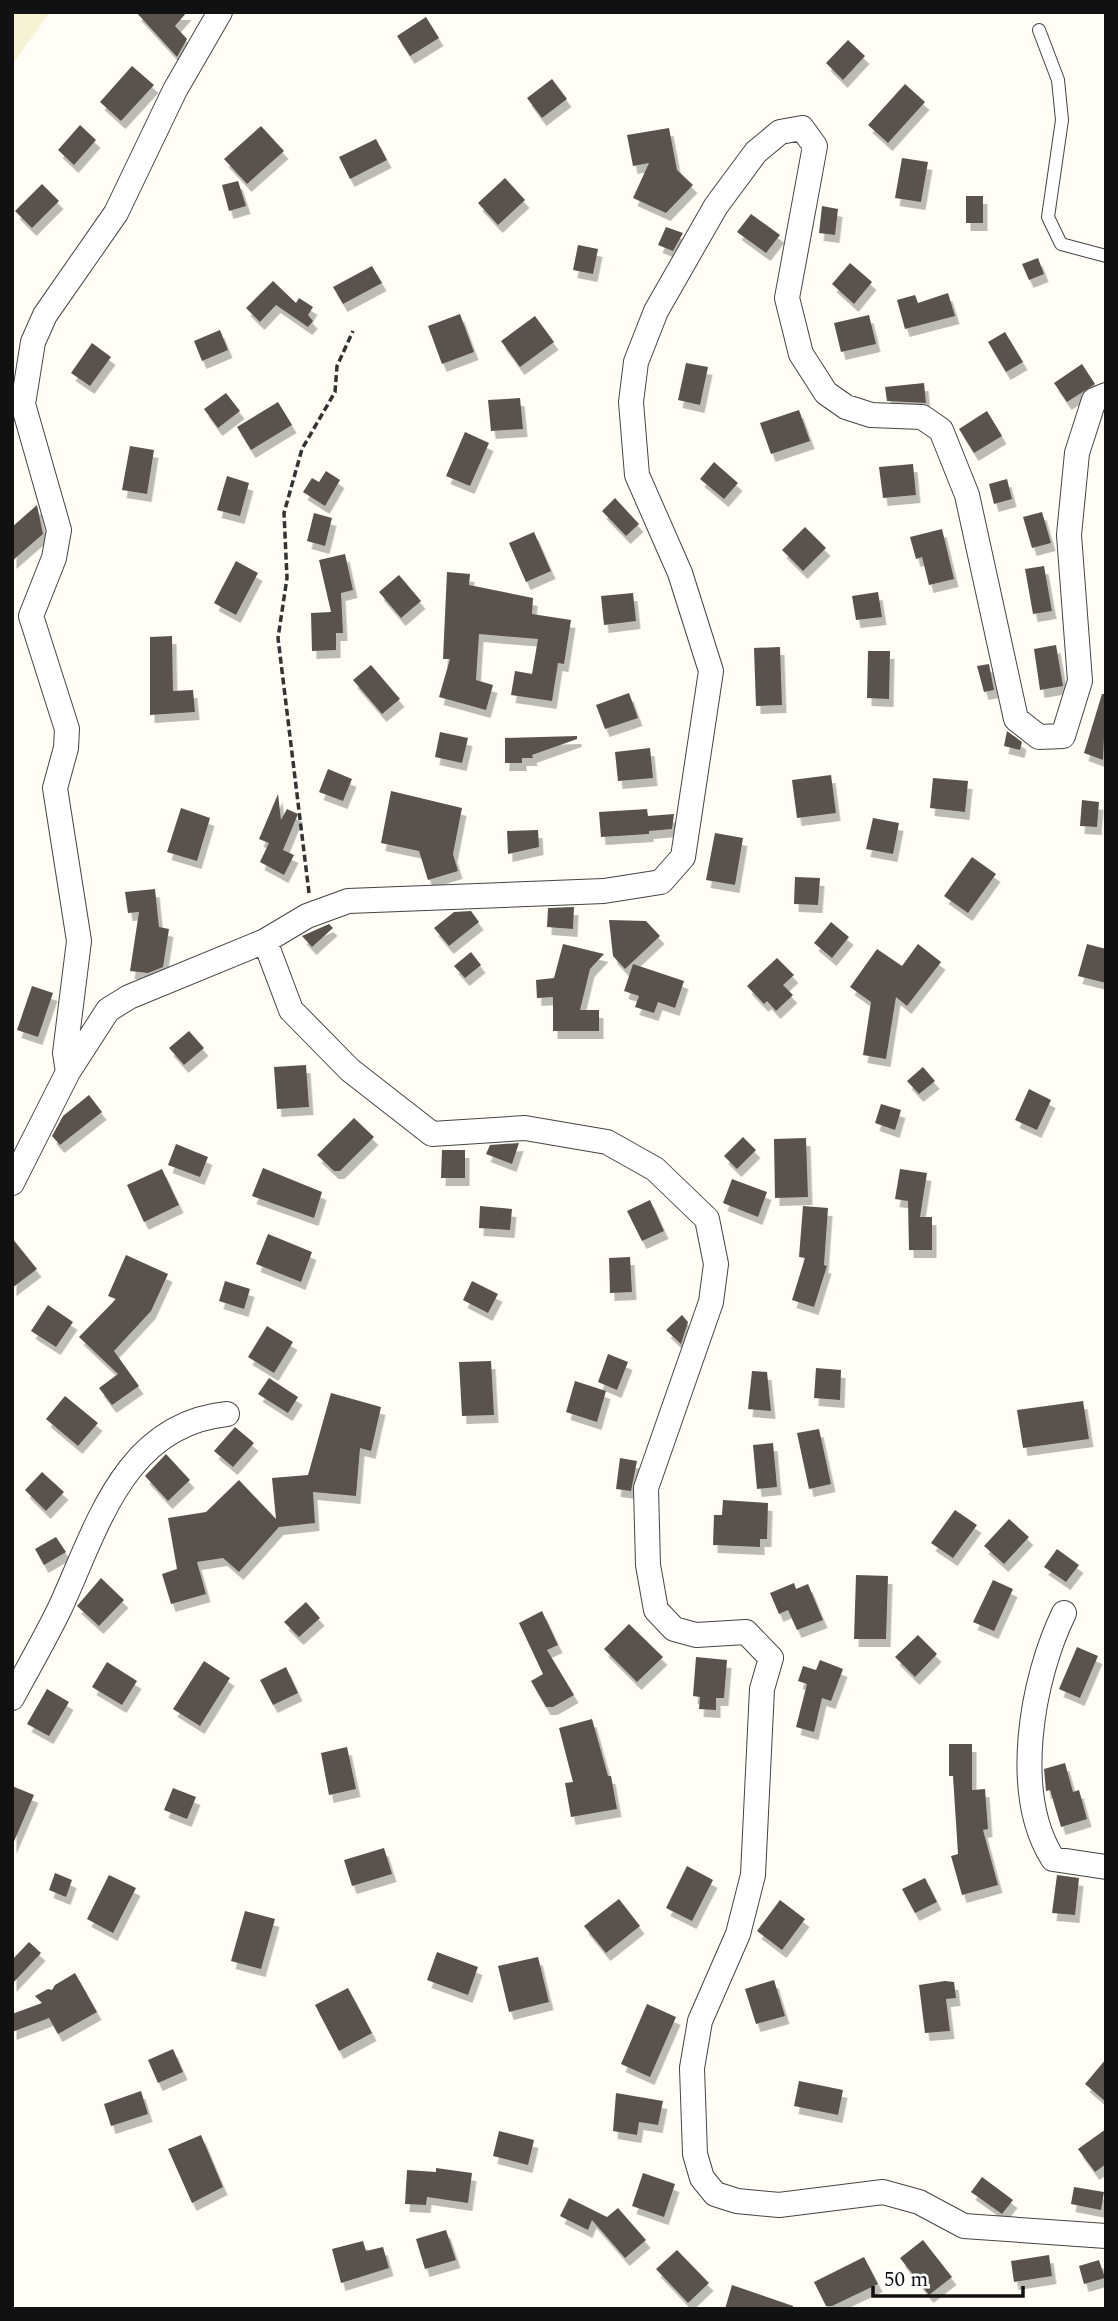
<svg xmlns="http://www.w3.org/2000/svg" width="1118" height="2321" viewBox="0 0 1118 2321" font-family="Spectral,serif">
<defs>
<filter id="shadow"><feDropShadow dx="4.5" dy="8" stdDeviation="0" flood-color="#0004"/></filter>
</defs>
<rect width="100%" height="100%" fill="#fffdf5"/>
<path fill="#f6f3d4" d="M12,12H50L12,65Z"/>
<path fill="#5a524d" filter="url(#shadow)" d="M136,12H187L175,26L187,39L177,57Z
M426,17L439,38L410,56L397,36Z
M848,40L865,56L843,80L826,63Z
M132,66L154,85L121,121L100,102Z
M552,79L567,99L542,118L527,98Z
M905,84L925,102L888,143L868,125Z
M80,125L96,140L74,165L58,150Z
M261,126L284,151L247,184L224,159Z
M669,128L677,170L693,185L666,213L633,198L649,163L633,166L627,135Z
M376,139L387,160L350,179L339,157Z
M902,158L928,162L921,202L895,198Z
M505,178L525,200L498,225L478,203Z
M238,181L246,206L229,211L222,185Z
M42,184L59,201L32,228L15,211Z
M966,196H983V223H966Z
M822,206L838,209L835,235L819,233Z
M751,214L780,235L766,253L737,232Z
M666,227L683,233L673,251L658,245Z
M578,245L598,249L593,274L573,270Z
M1038,258L1044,274L1029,280L1022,264Z
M850,263L872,282L854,304L832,284Z
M372,266L382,283L343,304L333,287Z
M273,281L296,303L299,298L313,307L308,315L313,321L308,327L276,305L260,322L246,308Z
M948,293L955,316L905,329L897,300L915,295L918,303Z
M460,314L474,352L442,364L428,326Z
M869,315L876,344L841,352L834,323Z
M535,316L554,342L520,367L501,341Z
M220,330L228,350L202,361L194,341Z
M1005,332L1023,362L1006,372L988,342Z
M92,343L111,357L90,386L71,373Z
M686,363L708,367L700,405L678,400Z
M1082,364L1095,384L1067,402L1054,383Z
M924,383L926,403L887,401L885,387Z
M226,393L240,411L218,428L204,409Z
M520,398L523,429L491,431L488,400Z
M278,402L292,425L251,450L237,427Z
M799,410L810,441L771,454L760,423Z
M987,411L1002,436L974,453L959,429Z
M465,432L489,443L470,486L446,476Z
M130,446L154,450L147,494L122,490Z
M714,462L738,483L724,499L700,479Z
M913,464L916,495L883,498L879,467Z
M326,471L340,480L325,506L303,492L312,478L319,482Z
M227,476L249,483L240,516L217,510Z
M1007,479L1012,499L994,504L989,484Z
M615,498L639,524L626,536L602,511Z
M37,505L43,534L12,561V527Z
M1042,512L1051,543L1032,548L1023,517Z
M314,513L332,518L325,546L307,541Z
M805,527L826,548L803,571L782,550Z
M942,529L954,579L929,585L922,557L916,559L910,537Z
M534,532L551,571L526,582L509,543Z
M345,554L353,590L341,593L343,633H336V650L312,651L311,613L331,612L319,560Z
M236,561L258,573L236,615L214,603Z
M1044,566L1052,611L1033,614L1025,569Z
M447,572L470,574L469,585L533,598L532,614L571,620L564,664L558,663L552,701L511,695L515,671L532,674L538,639L479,634L476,680L493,685L486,710L439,697L450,659H443Z
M399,575L421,601L401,618L379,592Z
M878,592L882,617L856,620L852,596Z
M633,593L636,621L604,625L601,596Z
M172,636L173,691L193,690L195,712L150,715V637Z
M1056,645L1063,686L1040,690L1034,649Z
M780,647L782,705L756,706L754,648Z
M868,651H890L889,699L867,698Z
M989,664L994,690L984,692L977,666Z
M371,665L400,699L382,714L353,680Z
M629,693L638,718L605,729L596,705Z
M1102,694H1106L1103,760L1084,753Z
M1007,731L1022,742L1020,750L1004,746Z
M440,732L468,738L462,763L435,757Z
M577,736V739L532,755L533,758H522V763H505V738Z
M650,748L653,778L618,781L615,752Z
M328,769L352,779L343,801L319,792Z
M831,775L836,813L797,818L792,780Z
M933,778L968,781L965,812L930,808Z
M391,791L462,808L453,854L458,871L428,880L419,851L381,843Z
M278,794L281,820L287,809L298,814L283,850L294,855L284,875L260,862L269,843L259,839Z
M1082,800L1099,802L1097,827L1080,826Z
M181,808L210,818L197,861L167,852Z
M647,809L648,816L674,814L672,829L649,831V834L601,837L599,812Z
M873,818L899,823L893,854L866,849Z
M538,830L539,847L508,854L507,831Z
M715,833L743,838L735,885L706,880Z
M972,857L996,874L968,913L944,896Z
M795,877L820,878L818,905L794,904Z
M155,889L159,927L169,929L163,967L148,973L130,971L139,912L128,913L125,892Z
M574,907L573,929L547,927L548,908Z
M471,911L479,922L449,946L434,928L454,912Z
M609,920L646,921L660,936L625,969L613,956Z
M831,922L849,937L832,958L814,943Z
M329,924L333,928L312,947L302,936Z
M563,944L604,954L590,969L580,1010H599V1031H553V997L537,998L536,980L554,978Z
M918,944L941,962L907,1006L896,997L886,1059L863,1055L871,1002L850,987L877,949L902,966Z
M1087,944L1106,949V983L1078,976Z
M471,952L481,965L465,978L454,966Z
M777,958L794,975L783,985L793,995L776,1011L767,1001L764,1004L747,986Z
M633,964L684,981L675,1008L658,1002L654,1013L635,1007L639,996L624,991Z
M32,986L53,993L38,1037L17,1030Z
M189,1031L204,1048L184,1065L169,1048Z
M306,1065L309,1107L277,1109L274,1067Z
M923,1067L935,1081L919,1094L907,1081Z
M1029,1089L1051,1100L1037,1130L1015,1120Z
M89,1095L102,1112L60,1145L52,1136L63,1116Z
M881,1104L901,1110L895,1130L875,1123Z
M354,1118L374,1137L340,1171H334L317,1155Z
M743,1137L756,1150L737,1169L724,1156Z
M806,1138L808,1197L775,1198L774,1139Z
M519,1143L512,1164L486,1154L490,1145Z
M176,1144L208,1157L200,1177L168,1165Z
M442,1150H465V1178H441Z
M263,1168L322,1192L314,1218L252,1196Z
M162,1169L179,1205L144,1222L127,1185Z
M900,1169L927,1173L920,1217H932V1250H909L908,1201L895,1199Z
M732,1179L767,1192L758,1217L723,1203Z
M650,1200L664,1231L642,1241L627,1211Z
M480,1206L512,1209L510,1230L479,1228Z
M803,1206L828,1208L824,1265L827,1266L814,1307L792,1300L805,1258L799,1257Z
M268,1234L312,1252L301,1282L256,1264Z
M12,1238L37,1269L12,1288Z
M126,1255L168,1274L151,1311L114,1351L139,1386L112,1405L99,1388L118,1374L79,1337L116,1299L108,1296Z
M630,1257L632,1292L610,1293L609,1258Z
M225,1281L250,1289L244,1309L219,1301Z
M472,1281L498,1294L488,1313L463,1300Z
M48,1305L73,1322L56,1347L31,1331Z
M682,1315L688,1322L681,1344L666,1330Z
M267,1326L293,1342L274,1373L248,1357Z
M608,1354L628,1362L617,1390L598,1382Z
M491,1361L494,1415L462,1416L459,1362Z
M816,1368L841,1370L840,1400L814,1398Z
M752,1371L767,1372L771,1411L748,1409Z
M269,1378L298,1397L288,1413L258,1394Z
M575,1381L606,1391L597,1422L566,1412Z
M331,1393L381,1407L371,1451L360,1448L356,1496L313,1492L315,1523L279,1527L239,1572L223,1558L197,1562L206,1594L171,1604L162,1574L177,1569L168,1518L206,1512L239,1480L276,1519L272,1478L308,1475Z
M65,1396L98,1423L78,1446L46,1419Z
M1083,1401L1089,1439L1023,1448L1017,1410Z
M235,1427L254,1443L233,1467L214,1451Z
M819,1429L831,1484L809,1489L797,1433Z
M773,1443L777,1487L757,1489L753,1445Z
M166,1454L190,1480L168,1501L145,1476Z
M620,1458L637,1461L631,1491L616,1489Z
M42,1472L64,1492L46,1511L25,1490Z
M723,1500L768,1503L767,1539H760V1547L713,1545L714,1515H722Z
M955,1510L977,1525L953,1558L931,1543Z
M1009,1519L1029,1537L1004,1564L984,1546Z
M56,1537L66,1552L44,1565L35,1549Z
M1057,1549L1079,1565L1066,1582L1044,1567Z
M856,1575L888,1576L886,1639H854Z
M101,1578L124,1600L99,1626L77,1606Z
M993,1580L1013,1589L994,1631L973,1622Z
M794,1583L796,1589L808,1584L823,1620L797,1630L788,1610L779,1614L770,1593Z
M306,1602L320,1618L299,1637L284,1622Z
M542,1611L558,1645L547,1650L574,1695L553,1707H546L531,1681L543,1674L519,1623Z
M629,1624L663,1657L637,1682L604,1649Z
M918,1635L937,1654L915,1677L895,1657Z
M1077,1647L1098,1656L1080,1698L1059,1689Z
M696,1657L727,1660L724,1698H716V1710L699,1709L700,1697L693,1696Z
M820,1660L843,1669L831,1701L822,1698L814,1732L796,1727L807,1684L798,1681L803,1666L816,1670Z
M204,1661L230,1678L200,1726L173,1709Z
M107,1662L137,1681L122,1705L92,1687Z
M286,1667L298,1693L273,1705L260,1680Z
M47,1689L69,1702L49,1736L27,1724Z
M592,1719L608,1776H611L617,1809L571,1817L565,1783L573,1782L559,1728Z
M949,1744H972V1790L985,1789L988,1829L983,1830L998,1885L962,1895L951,1856L958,1854L953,1776H949Z
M347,1747L356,1789L329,1795L321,1753Z
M1065,1763L1073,1792L1079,1790L1087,1819L1061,1827L1050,1790L1046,1791L1044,1769Z
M12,1786L34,1795L12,1846Z
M173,1788L196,1797L187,1819L164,1810Z
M384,1848L392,1874L352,1886L344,1860Z
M687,1866L713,1880L692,1921L666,1908Z
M55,1873L72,1880L66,1897L49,1890Z
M109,1875L136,1888L113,1933L87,1919Z
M1057,1875L1079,1878L1075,1915L1052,1913Z
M925,1878L937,1902L915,1913L902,1889Z
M619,1899L640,1926L606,1953L584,1926Z
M780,1900L805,1919L782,1950L757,1931Z
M245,1911L275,1919L261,1969L231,1961Z
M29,1942L41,1953L12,1984V1960Z
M437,1952L478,1967L468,1995L427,1980Z
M538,1957L549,2002L509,2012L498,1966Z
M75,1973L97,2012L58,2034L49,2018L12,2032V2014L42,2003L35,1996L48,1989L52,1990L55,1985Z
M774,1980L785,2016L756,2024L745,1989Z
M945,1981L954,1982L956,1998L946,1999L950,2031L925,2033L919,1985Z
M348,1988L372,2033L339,2051L315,2005Z
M647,2004L676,2017L650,2077L621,2064Z
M173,2049L183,2072L158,2083L148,2060Z
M1106,2059V2102L1085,2084Z
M799,2081L843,2090L838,2115L794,2106Z
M141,2091L148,2114L111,2126L104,2104Z
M616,2093L663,2101L658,2125L639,2122L637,2135L613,2131Z
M1106,2129V2164L1095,2172L1078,2149Z
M499,2131L534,2140L528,2165L493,2156Z
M201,2135L223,2187L192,2203L168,2149Z
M436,2168L472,2173L468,2203L427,2197L426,2205L405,2204L407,2170L436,2172Z
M643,2173L675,2184L664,2217L632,2206Z
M982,2177L1013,2200L1002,2214L971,2192Z
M1074,2187L1104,2192L1101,2210L1071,2204Z
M569,2198L607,2217L618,2208L646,2240L625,2258L592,2220L588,2230L560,2216Z
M446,2230L456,2260L425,2269L416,2239Z
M923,2240L952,2277L929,2295L900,2258Z
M363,2241L366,2251L383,2247L389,2268L341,2283L332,2249Z
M677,2250L709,2283L688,2303L656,2269Z
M1049,2255L1052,2276L1014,2282L1011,2261Z
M864,2257L878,2284L832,2306H826L814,2282Z
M1099,2260L1105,2278L1084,2284L1079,2266Z
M732,2285L793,2306V2309H725Z"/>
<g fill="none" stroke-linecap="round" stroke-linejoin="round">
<defs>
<path id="service" d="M1039,30L1058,80L1062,120L1048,217L1061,244L1106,256"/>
<path id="minor" d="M265,941L291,1010L350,1070L432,1134L525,1128L607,1142L655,1169L707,1219L716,1264L711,1302L646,1488L648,1565L656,1610L674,1629L696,1635L746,1632L771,1658L762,1689L753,1875L738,1934L700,2021L692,2068L695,2154L702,2178L715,2194L737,2201L779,2205L883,2192L919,2202L964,2226L1106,2236
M68,1072L65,1053L79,941L55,788L66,748L67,729L31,616L54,558L59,530L23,404L33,342L45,315L116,213L175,90L220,12
M12,1183L68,1072L108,1010L129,997L265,941L307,916L348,901L604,891L661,882L683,857L711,671L680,573L637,475L631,402L636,362L656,311L716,206L756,152L780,132L802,128L815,146L787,298L801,354L826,393L846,407L871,415L922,417L941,430L967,495L1016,719L1039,737L1063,736L1080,681L1069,535L1077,453L1094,400L1106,395
M1064,1613C1032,1679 1011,1793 1053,1859L1106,1867
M12,1698C28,1668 45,1639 60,1608C97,1528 124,1424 227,1414"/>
</defs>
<use href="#service" stroke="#444" stroke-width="14"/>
<use href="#minor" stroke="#444" stroke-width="26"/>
<path stroke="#333" stroke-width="3.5" stroke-dasharray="7 3.5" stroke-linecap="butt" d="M309,893L278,638L287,578L284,513L302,449L335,392L337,366L353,331"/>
<use href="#service" stroke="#fff" stroke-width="12"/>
<use href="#minor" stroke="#fff" stroke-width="24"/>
</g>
<rect width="1118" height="2321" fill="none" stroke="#111111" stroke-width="28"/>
<path d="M873 2286v10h150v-10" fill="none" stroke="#111111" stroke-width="3.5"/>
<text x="884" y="2286" font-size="21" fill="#111111" stroke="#ffffff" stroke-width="5" paint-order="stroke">50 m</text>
</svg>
